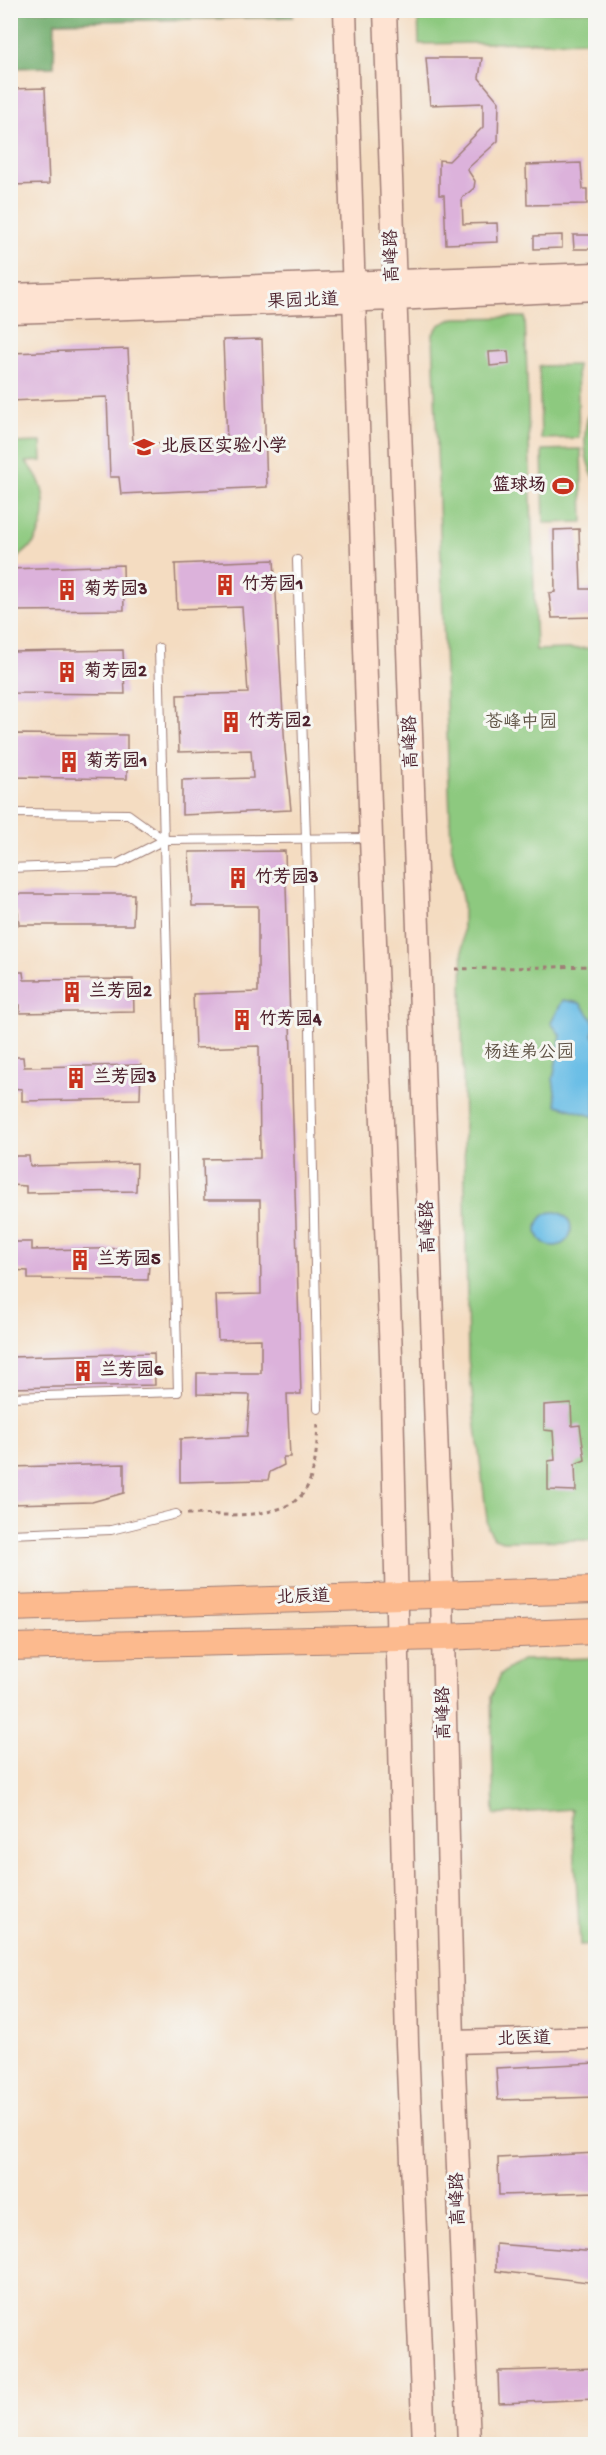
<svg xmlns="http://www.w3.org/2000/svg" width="606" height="2455" viewBox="0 0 606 2455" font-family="'Gochi Hand','LXGW WenKai TC',sans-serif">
<rect width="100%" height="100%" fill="#f6f6f2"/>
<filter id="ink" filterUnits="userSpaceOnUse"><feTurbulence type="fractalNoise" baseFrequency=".0167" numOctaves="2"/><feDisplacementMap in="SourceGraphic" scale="12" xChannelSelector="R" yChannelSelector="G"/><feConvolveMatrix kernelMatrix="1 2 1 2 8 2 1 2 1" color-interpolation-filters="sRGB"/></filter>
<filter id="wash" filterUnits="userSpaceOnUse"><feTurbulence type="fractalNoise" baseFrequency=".008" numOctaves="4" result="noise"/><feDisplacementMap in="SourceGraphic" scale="24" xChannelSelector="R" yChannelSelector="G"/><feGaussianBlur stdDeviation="1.35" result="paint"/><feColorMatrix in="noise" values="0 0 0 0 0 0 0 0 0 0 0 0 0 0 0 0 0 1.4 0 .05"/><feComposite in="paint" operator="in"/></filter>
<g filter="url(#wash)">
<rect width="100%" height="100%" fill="#f4dcc1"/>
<path fill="#8dc97f" stroke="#6c7455" stroke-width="1.5" d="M418,11H595V41L419,44Z
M525,317L536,650L595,648V1540L503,1541L494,1538L488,1528L468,1359L462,1019L463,903L451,845L433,334L439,325L454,318Z
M577,365L579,438L541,439L539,366Z
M595,398V480C581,455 582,423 595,398Z
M41,442L42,461L26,462C48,484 50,518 33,544C28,550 21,555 15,560H11V443Z
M581,449L583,522L544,523L542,450Z
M595,1658V1944L580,1945L572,1809L494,1815L491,1697L501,1674L522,1660Z"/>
<path fill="#72ad6e" stroke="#5e664c" stroke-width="1.5" d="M293,11V17L55,22L54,67L11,68V11Z"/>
<path fill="#6abee6" stroke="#5a6e88" stroke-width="1.5" d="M563,1000L580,1003C587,1013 600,1023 592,1034L596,1039L595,1117L557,1105L553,1079L561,1036L551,1023Z
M537 1229a17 17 0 1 1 34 0a17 17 0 1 1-34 0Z"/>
<g id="blocks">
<path fill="#dcb2db" d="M426,58H482L479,78L499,102L498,141L467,169L475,181L474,188L462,198L463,224L497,223L498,242L446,244L444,195H439V160L449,161L483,127V103L430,105Z
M45,88L49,184L10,185V89Z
M581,163L583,189H587V204L527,205L526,165Z
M562,235V248L534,249V236Z
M573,235H596V249H574Z
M262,339L267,487L121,494L119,477H110L107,397L10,401V353L128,349L133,444L227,443L223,340Z
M508,351L509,364L490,366L489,352Z
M579,529L581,589H596V617L552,618L549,593L555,592L554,530Z
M274,560L285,749L291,810L182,815V780L253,778L251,750L179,752L177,695L248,693L242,607L177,609L175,564Z
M123,565L124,610L10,611V569Z
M123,650L125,694L10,693V652Z
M14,734L127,735V779L10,777V748H13Z
M285,851L301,1394H287L290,1457H283L284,1465L270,1472L268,1480L180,1482V1439L247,1436L250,1395L197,1394V1373H261V1339L218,1340L216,1295L261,1294L260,1200H204L203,1159L260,1158L259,1046L195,1048L193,994L258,992V906H192L189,852Z
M10,894H134L133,925H19L18,912H10Z
M10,972H23L24,980L133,979L134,1011L20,1013V1005L10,1004Z
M10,1057H23L24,1067L141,1065L140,1099L22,1101V1089L10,1088Z
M10,1156H29L30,1166L137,1163L136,1191L26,1193V1186L10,1185Z
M10,1242H32V1250L150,1248L148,1280L28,1279V1271L10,1270Z
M154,1353L155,1385L10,1388V1357Z
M571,1403L572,1426L580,1425L585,1460L575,1464L576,1491L548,1490V1461L555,1460L553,1431L544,1430V1405Z
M124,1464V1493L92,1502L10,1504V1467Z
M596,2063V2097L498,2100L496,2068Z
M596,2153V2192L499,2195L498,2158Z
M496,2244L596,2252V2283L496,2271Z
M596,2368V2399L499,2403L498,2371Z"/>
</g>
</g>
<g filter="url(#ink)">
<use href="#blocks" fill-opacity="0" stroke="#9f7e76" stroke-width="1.5"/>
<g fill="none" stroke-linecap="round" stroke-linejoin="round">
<defs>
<path id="lane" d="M297,560L306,838L318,1409
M10,813L128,814L164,840L371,838
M10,868L117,864L164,840
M10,1397L178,1392L159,648
M10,1534L111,1530L176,1514"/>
<path id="secondary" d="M345,10L371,838L391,1355L407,2044L424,2444
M385,10L442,1596L453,2042L469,2444
M10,295L596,274
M10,312L395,299L596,289
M453,2042L596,2038"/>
<path id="primary" d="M10,1608L596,1590
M10,1647L443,1637L596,1631"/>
</defs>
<use href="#lane" stroke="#9f7e76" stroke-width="10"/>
<use href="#secondary" stroke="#9f7e76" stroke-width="25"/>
<use href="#primary" stroke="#9f7e76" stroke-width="28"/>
<path stroke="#9f7e76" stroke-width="3" stroke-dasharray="4.5 4.5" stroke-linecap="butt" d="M455,969L596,966
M187,1514C221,1514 292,1523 308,1485C317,1464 317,1443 318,1420"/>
<use href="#lane" stroke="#fff" stroke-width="8"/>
<use href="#secondary" stroke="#fee3d2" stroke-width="22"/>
<use href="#primary" stroke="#fcba8e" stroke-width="26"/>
</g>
</g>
<defs>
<symbol id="school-bare" viewBox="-9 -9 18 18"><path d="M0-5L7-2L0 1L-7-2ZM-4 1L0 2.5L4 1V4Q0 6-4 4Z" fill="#c8321e" stroke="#f6f6f2" stroke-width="2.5" paint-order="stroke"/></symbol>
<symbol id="stadium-bare" viewBox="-9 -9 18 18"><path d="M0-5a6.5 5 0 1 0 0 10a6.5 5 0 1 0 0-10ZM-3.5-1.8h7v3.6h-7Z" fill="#c8321e" stroke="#f6f6f2" stroke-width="2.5" paint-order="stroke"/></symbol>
<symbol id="building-bare" viewBox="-9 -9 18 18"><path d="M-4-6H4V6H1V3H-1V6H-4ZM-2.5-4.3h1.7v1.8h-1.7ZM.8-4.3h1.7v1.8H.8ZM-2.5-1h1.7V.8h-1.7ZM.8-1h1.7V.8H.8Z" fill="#c8321e" stroke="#f6f6f2" stroke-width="2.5" paint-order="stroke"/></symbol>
</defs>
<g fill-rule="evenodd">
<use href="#school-bare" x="129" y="432" width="30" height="30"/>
<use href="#stadium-bare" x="548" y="471" width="30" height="30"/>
<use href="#building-bare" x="210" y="570" width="30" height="30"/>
<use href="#building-bare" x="52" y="575" width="30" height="30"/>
<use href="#building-bare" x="52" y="657" width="30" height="30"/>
<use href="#building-bare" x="216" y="707" width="30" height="30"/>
<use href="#building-bare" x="54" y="747" width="30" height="30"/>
<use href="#building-bare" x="223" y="863" width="30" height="30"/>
<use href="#building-bare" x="57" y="977" width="30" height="30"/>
<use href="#building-bare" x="227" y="1005" width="30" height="30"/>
<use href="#building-bare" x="61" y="1063" width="30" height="30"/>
<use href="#building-bare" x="65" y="1245" width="30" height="30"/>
<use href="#building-bare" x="68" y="1356" width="30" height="30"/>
</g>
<g text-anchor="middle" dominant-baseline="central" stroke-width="6" stroke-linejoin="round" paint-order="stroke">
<g font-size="18" fill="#4a1f2b" stroke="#f6f6f2">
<text transform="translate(393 256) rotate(-92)">高峰路</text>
<text transform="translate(303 302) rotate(-2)">果园北道</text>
<text transform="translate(412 742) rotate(-92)">高峰路</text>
<text transform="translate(429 1227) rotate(-92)">高峰路</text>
<text transform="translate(303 1598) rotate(-2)">北辰道</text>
<text transform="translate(445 1713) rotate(-91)">高峰路</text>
<text transform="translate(524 2040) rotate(-1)">北医道</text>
<text transform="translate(459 2199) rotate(-92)">高峰路</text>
</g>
<g font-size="18" font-weight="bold" fill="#4a1f2b" stroke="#f6f6f2" text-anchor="start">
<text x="161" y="447">北辰区实验小学</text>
<text x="546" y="486" text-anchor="end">篮球场</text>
<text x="242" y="585">竹芳园1</text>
<text x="84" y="590">菊芳园3</text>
<text x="84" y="672">菊芳园2</text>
<text x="248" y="722">竹芳园2</text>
<text x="86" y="762">菊芳园1</text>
<text x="255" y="878">竹芳园3</text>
<text x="89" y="992">兰芳园2</text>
<text x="259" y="1020">竹芳园4</text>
<text x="93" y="1078">兰芳园3</text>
<text x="97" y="1260">兰芳园5</text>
<text x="100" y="1371">兰芳园6</text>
</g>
<g font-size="18" fill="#5e5244" stroke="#f6f6f2">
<text x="521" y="723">苍峰中园</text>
<text x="529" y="1053">杨连弟公园</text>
</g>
</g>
<rect width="606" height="2455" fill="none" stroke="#f6f6f2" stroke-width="36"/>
</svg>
